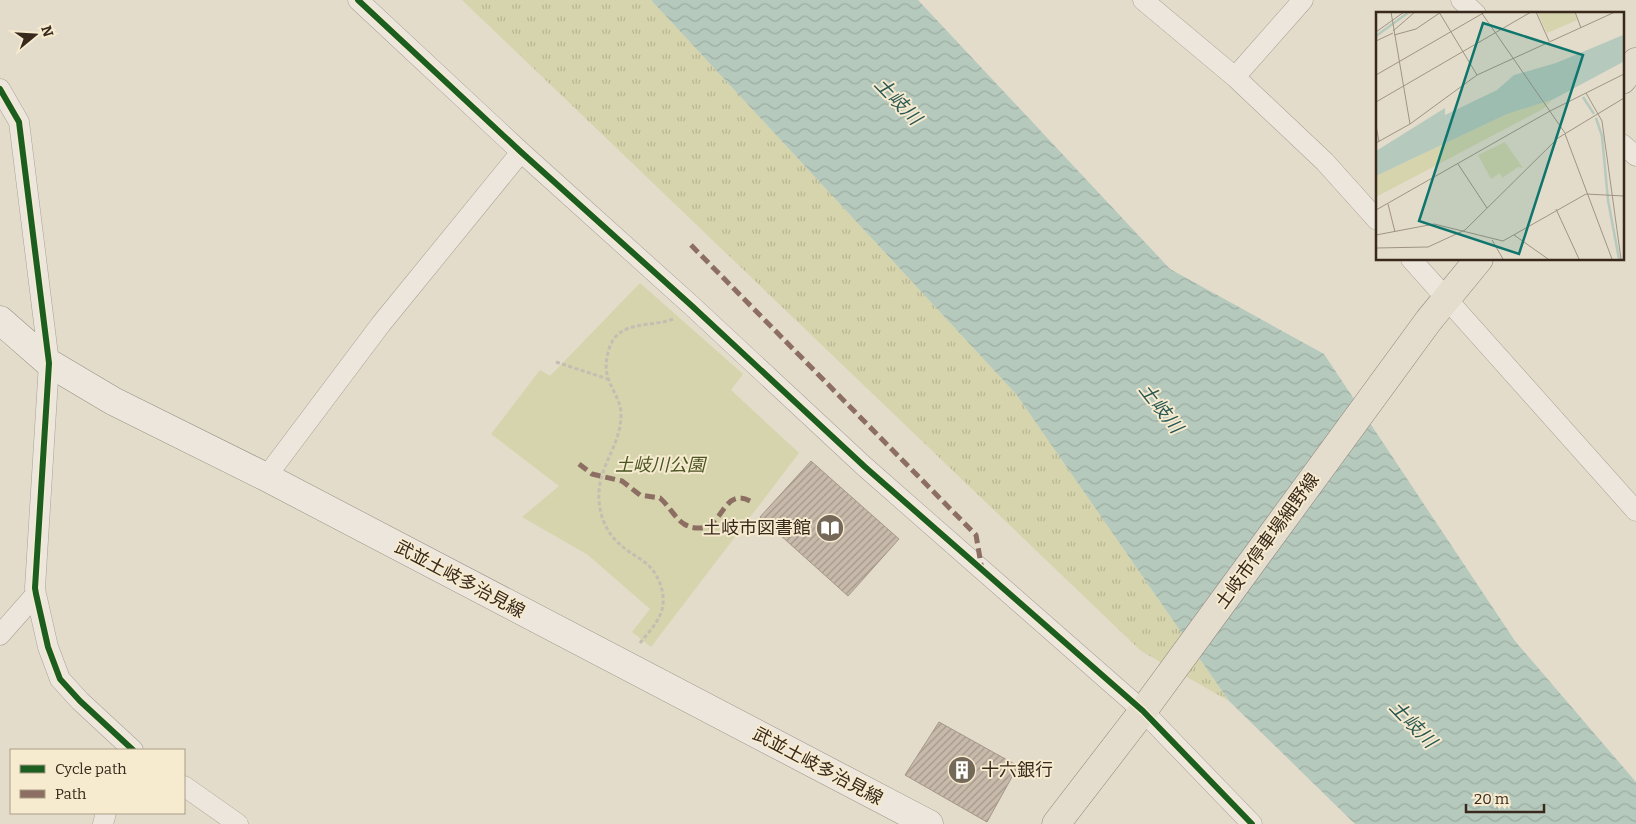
<svg xmlns="http://www.w3.org/2000/svg" width="1636" height="824" viewBox="0 0 1636 824" font-family="Bitter,'Noto Sans JP',serif">
<defs>
<pattern id="grass-tufts" width="24" height="20" patternUnits="userSpaceOnUse" patternTransform="scale(1.25)"><rect width="24" height="20" fill="#d5d4ac"/><path d="M3 7l-1-3M5 7V3M7 7l1-3M15 17l-1-3M17 17v-4M19 17l1-3" fill="none" stroke="#b8b693"/></pattern>
<pattern id="water-waves" width="16" height="10" patternUnits="userSpaceOnUse" patternTransform="scale(1.25)"><rect width="16" height="10" fill="#b6c9bd"/><path d="M0 5q4-4 8 0t8 0" fill="none" stroke="#9dada2"/></pattern>
<pattern id="building-hatch" width="6" height="6" patternUnits="userSpaceOnUse" patternTransform="scale(1.25)"><rect width="6" height="6" fill="#c8baab"/><path d="M-1 1l2-2M0 6l6-6M5 7l2-2" fill="none" stroke="#a3978a"/></pattern>
</defs>
<rect width="100%" height="100%" fill="#e4dcca"/>
<path fill="url(#grass-tufts)" d="M462,0H651L1016,394L1229,701L1141,651Z"/>
<path fill="#d5d4ac" d="M640,283L743,374L731,390L799,453L651,647L632,632L650,609L588,555L522,517L559,486L491,434L540,370L550,376Z"/>
<path fill="url(#water-waves)" d="M651,0H918L1170,269L1324,354L1515,641L1636,782V824H1355L1229,701L1016,394Z"/>
<path fill="url(#building-hatch)" stroke="#a4978a" d="M811,461L899,539L848,596L760,517Z
M939,722L1018,766L987,822L905,775Z"/>
<g fill="none" stroke-linecap="round" stroke-linejoin="round">
<defs>
<path id="street" d="M358,0L521,152L692,306L865,467L1143,711L1252,824
M1143,0L1235,77L1325,162L1377,220
M1461,0L1476,14
M1235,77L1303,0
M0,89L19,122L49,363L35,588L36,594L48,647L60,679L80,701L133,750
M1622,144L1636,156
M1411,259L1636,511
M266,477L381,324L521,152
M0,635L36,594
M184,786L238,824
M103,824L106,813"/>
<path id="secondary" d="M0,320L49,363L113,401L266,477L929,824"/>
<path id="primary" d="M1622,80L1636,62
M1056,824L1143,711L1429,320L1479,259"/>
</defs>
<use href="#street" stroke="#a9a194" stroke-width="21"/>
<use href="#secondary" stroke="#989084" stroke-width="29"/>
<use href="#primary" stroke="#8e867a" stroke-width="29"/>
<path stroke="#c5bdb3" stroke-width="3" stroke-dasharray="4 2.5" stroke-linecap="butt" d="M556,362L608,379
M640,643C647,634 656,625 660,615C668,599 660,575 647,564C639,557 629,553 622,546C610,537 602,522 600,508C593,469 621,450 621,414C621,401 612,390 608,378C605,368 606,359 609,349C618,319 651,328 673,319"/>
<use href="#street" stroke="#ece6dc" stroke-width="20"/>
<use href="#secondary" stroke="#ece6dc" stroke-width="28"/>
<use href="#primary" stroke="#e4dccd" stroke-width="28"/>
<path stroke="#8d6e63" stroke-width="5" stroke-dasharray="10 5" stroke-linecap="butt" d="M691,245L976,535L982,570
M579,464L592,474L622,481L640,495L660,498C669,506 675,518 684,524C689,527 693,528 699,528C724,528 723,485 752,502"/>
<defs>
<path id="cycleway" d="M358,0L521,152L692,306L865,467L1143,711L1252,824
M0,89L19,122L49,363L35,588L36,594L48,647L60,679L80,701L133,750"/>
</defs>
<use href="#cycleway" stroke="#f6eacf" stroke-width="9"/>
<use href="#cycleway" stroke="#1b5e20" stroke-width="6"/>
</g>
<defs>
<symbol id="library-disc" viewBox="-11 -11 22 22"><circle r="9.5" fill="#746859" stroke="#f6eacf"/><path d="M-6-4Q-3-5.5-.7-3.5V5Q-3 3-6 4ZM6-4Q3-5.5 .7-3.5V5Q3 3 6 4Z" fill="#fff"/></symbol>
<symbol id="building-disc" viewBox="-11 -11 22 22"><circle r="9.5" fill="#746859" stroke="#f6eacf"/><path d="M-4-6H4V6H1V3H-1V6H-4ZM-2.5-4.3h1.7v1.8h-1.7ZM.8-4.3h1.7v1.8H.8ZM-2.5-1h1.7V.8h-1.7ZM.8-1h1.7V.8H.8Z" fill="#fff"/></symbol>
</defs>
<g fill-rule="evenodd">
<use href="#library-disc" x="814" y="512" width="32" height="32"/>
<use href="#building-disc" x="946" y="754" width="32" height="32"/>
</g>
<g text-anchor="middle" dominant-baseline="central" stroke-width="4" stroke-linejoin="round" paint-order="stroke">
<g font-size="18" font-style="italic" fill="#495522" stroke="#f6eacf">
<text x="660" y="465">土岐川公園</text>
</g>
<g font-size="18" fill="#38291c" stroke="#f6eacf" text-anchor="end">
<text x="811" y="528">土岐市図書館</text>
<text x="981" y="770" text-anchor="start">十六銀行</text>
</g>
<g font-size="18" fill="#38291c" stroke="#f6eacf">
<text transform="translate(1267 541) rotate(-54)">土岐市停車場細野線</text>
<text transform="translate(460 579) rotate(28)">武並土岐多治見線</text>
<text transform="translate(818 766) rotate(28)">武並土岐多治見線</text>
</g>
<g font-size="19" font-style="italic" fill="#2a5854" stroke="#f6eacf">
<text transform="translate(898 101) rotate(46)">土岐川</text>
<text transform="translate(1161 408) rotate(52)">土岐川</text>
<text transform="translate(1413 724) rotate(46)">土岐川</text>
</g>
</g>
<g transform="translate(1376 12)">
<rect width="248" height="248" fill="#e4dcca"/>
<path d="M176,88L167,97L0,185V164L131,102Z" fill="#d5d4ac"/>
<path d="M161,0H198L201,8L171,21ZM129,130L147,156L142,155L126,166L124,161L115,167L102,143Z" fill="#d5d4ac"/>
<path d="M247,23V50L176,88L131,102L0,164V139L69,96V103L121,78L138,63L180,51Z" fill="#b6c9bd"/>
<path fill="none" stroke="#b6c9bd" stroke-width="2.5" d="M0,24L33,0M207,85L218,102M220,106L226,124L232,188L243,247"/>
<path fill="none" stroke="#9f9484" stroke-width="1" d="M15,0L34,112M63,0L101,63M105,0L189,121M160,0L173,29M199,0L205,16M17,19L39,0M0,20L28,0M18,23L40,17L65,0M0,29L17,21M0,63L109,0M210,81L226,109L245,247M0,90L155,0M0,113L3,130M189,122L236,247M0,131L34,112L101,63L239,0M82,152L111,196M12,192L19,220M180,197L203,247M0,198L174,99L248,62M0,223L58,212L127,229L210,182L248,184M138,223L172,247M116,228L127,247M0,236L52,235L89,218L182,126L248,86"/>
<path fill="#0f766e" fill-opacity="0.15" stroke="#0f766e" stroke-width="2.5" d="M107,11L207,43L143,242L43,209Z"/>
<rect width="248" height="248" fill="none" stroke="#38291c" stroke-width="2.5"/>
</g>
<rect x="10" y="749" width="175" height="65" fill="#f6eacf" stroke="#aa9d87"/>
<rect x="20" y="765" width="25" height="8" fill="#1b5e20" stroke="#aa9d87"/>
<text x="55" y="774" font-size="15" fill="#38291c">Cycle path</text>
<rect x="20" y="790" width="25" height="8" fill="#8d6e63" stroke="#aa9d87"/>
<text x="55" y="799" font-size="15" fill="#38291c">Path</text>
<g transform="translate(35 35) rotate(72)" stroke="#f6eacf" stroke-width="4" paint-order="stroke">
<path d="M0-4L9 19L0 12L-9 19Z" fill="#38291c"/>
<text y="-8" font-size="14" font-weight="bold" text-anchor="middle" fill="#38291c">N</text>
</g>
<path d="M1466 804v8h78v-8" fill="none" stroke="#38291c" stroke-width="2.5"/>
<text x="1474" y="804" font-size="15" fill="#38291c" stroke="#f6eacf" stroke-width="4" paint-order="stroke">20 m</text>
</svg>
